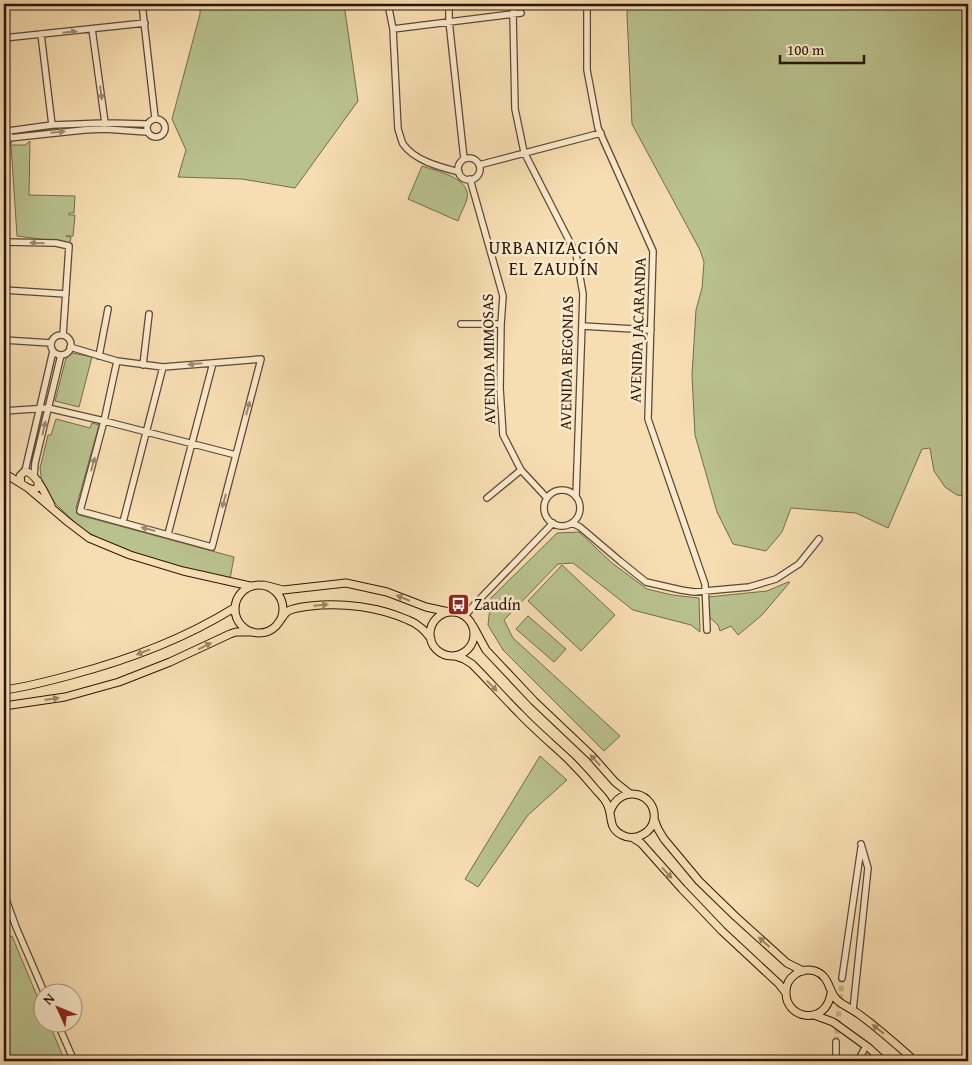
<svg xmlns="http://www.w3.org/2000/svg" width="972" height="1065" viewBox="0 0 972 1065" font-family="'Gentium Book Plus',serif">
<rect width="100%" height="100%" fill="#f7deb2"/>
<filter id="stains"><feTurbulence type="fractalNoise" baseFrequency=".004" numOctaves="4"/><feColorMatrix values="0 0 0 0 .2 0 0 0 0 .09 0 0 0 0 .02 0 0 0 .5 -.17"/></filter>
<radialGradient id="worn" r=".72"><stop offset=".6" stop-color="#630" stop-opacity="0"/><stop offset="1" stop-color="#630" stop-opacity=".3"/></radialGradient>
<path fill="#b9c28f" stroke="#726c4a" d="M200,4H344L358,101L295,188L242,179L178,177L186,150L172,119L200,14Z
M628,4H968V498L966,496L957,495L945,487L934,471L930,448L922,449L888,528L856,513L791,508L782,532L766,551L733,544L717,512L695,435L692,375L696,310L702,288L704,262L700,250L632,124L627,14Z
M30,141L29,195L75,196L74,213H69V215H75L73,236H66L71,237L70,243L17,236L11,145H25Z
M422,166C436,171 472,178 467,199C465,206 460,214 458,221L408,199Z
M72,353L92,357L79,407L55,401L66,358Z
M56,419L90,428L92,423L99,425L76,508L79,515L234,557L230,579L150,559L112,546L82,529L39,488L41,476L40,468L48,435H51Z
M579,532L612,563L647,589L672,595L699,598L700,632L691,625L633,610L573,563L558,564L504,620L513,638L620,736L604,751L503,650L488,625L491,598L557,533Z
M562,565L615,615L581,651L528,601Z
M788,582H790L762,615L738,635L731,626L720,631L718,625L709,617L708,597L767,591Z
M528,616L566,649L554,662L516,629Z
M540,756L567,780L528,815L478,887L465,879Z
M12,936L42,1008V1022L49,1023L65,1061H4V939Z"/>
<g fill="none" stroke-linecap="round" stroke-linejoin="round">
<path stroke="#ceb690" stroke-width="5.5" stroke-dasharray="5.5 3" stroke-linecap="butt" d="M836,1042L842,978"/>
<defs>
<path id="minor" d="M142,4L155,118
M388,4L393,29L398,129C400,134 401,140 403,144C415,161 440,167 459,172
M449,4V21L464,159
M514,4L513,14L515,109L524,152L576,254L583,294L576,497
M587,4V70L598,128L653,251L648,419L705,584L707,630
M92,29L105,123
M393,29L521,13
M41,34L52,125
M4,38L145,23
M147 128a9 9 0 1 1 18 0a9 9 0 1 1-18 0Z
M4,126C11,132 11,140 4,146
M8,131L52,125L105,123L147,124
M9,138L84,130L105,129L147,132
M458 169a11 11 0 1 1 22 0a11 11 0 1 1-22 0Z
M479,165L601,133
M470,179L503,296L501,324L500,388L503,435L521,470L547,498
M4,242L56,243L69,246L63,335
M4,290L66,294
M461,324H501
M582,326L651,330
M51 345a10 10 0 1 1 20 0a10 10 0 1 1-20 0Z
M4,340L51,343
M70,347L117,361L163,367L261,359L212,547L80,511L104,421L117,361
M99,356L108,309
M143,365L149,314
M4,411L48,408L104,421L236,455
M25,471L53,351
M34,476L35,463L61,355
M544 508a18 18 0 1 1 36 0a18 18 0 1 1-36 0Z
M487,498L521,470
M123,522L163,367
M572,523L580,527L620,561L646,582L681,590L694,592L749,587L776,579L799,564L819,539
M168,534L213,363
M465,616L474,605L553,523
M4,894L16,927L44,992
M842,978L861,848
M853,1010L868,868L861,844
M57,1022L74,1061
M836,1042V1061
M858,1061L866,1046"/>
<path id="major" d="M4,473L28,488L34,490L38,487V481
M21,483L20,476L25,471C37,474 45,494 51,505
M28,488L68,522L89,538L130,555L183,571L250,586
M235 609a24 24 0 1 1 48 0a24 24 0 1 1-48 0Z
M264,585L283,590L346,583L387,592L426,607L449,612
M430 634a22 22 0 1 1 44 0a22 22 0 1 1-44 0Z
M278,623C281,620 284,614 288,611C294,608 303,607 310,606C342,602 379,607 408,620C419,624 425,631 431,639
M473,626L486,650L534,701L592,756L615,782L630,794
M455,656L464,659L472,664C488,680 503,697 519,713C535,730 552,744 569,760C579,770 588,780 597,791C601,795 606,800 608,806C613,818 608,828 622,835C635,842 652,833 654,819C657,793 620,782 610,812
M4,690C27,687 49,681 71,675C128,660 184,639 234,608
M4,706L65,697L119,682L170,662L230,634L236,632H252
M654,819L658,829L664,839L699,881L735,916L787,963L803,971
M633,838L641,843L682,889L722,931L779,984L786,993
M831,993C826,1027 785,1019 786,992C786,977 801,967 815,971C830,976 828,991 837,1000C844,1006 852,1009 860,1015C879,1029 897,1045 915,1061
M814,1015L833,1022L869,1048L883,1061"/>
</defs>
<use href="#minor" stroke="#5e4731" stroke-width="8"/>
<use href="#major" stroke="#2b1506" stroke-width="9"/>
<use href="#minor" stroke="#faeacd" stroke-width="5.5"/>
<use href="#major" stroke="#f7deb2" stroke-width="7"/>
</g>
<defs><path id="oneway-solid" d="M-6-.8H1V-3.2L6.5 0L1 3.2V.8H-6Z" transform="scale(1.25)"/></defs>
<g fill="#9d8a73">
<use href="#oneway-solid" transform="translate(70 32) rotate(-6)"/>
<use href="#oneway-solid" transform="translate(101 93) rotate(83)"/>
<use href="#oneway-solid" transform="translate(58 132) rotate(-5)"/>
<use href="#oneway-solid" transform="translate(37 243) rotate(-179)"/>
<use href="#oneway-solid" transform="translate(195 364) rotate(175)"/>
<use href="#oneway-solid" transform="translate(248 408) rotate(-75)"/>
<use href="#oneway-solid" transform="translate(44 428) rotate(-77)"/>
<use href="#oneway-solid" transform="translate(93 464) rotate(-75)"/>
<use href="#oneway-solid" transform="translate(224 501) rotate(105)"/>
<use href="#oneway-solid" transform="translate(148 529) rotate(-165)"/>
</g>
<g fill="#9b8465">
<use href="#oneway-solid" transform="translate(403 598) rotate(-158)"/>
<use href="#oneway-solid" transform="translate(321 605) rotate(-5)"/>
<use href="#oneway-solid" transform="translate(205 646) rotate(-26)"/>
<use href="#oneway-solid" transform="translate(143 652) rotate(159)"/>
<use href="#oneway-solid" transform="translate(492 686) rotate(46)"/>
<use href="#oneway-solid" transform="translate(52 699) rotate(-8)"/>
<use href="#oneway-solid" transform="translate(595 760) rotate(-133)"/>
<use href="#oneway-solid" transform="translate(667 873) rotate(48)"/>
<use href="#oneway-solid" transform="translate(764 942) rotate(-138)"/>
<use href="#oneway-solid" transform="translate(878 1029) rotate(-142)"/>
</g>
<defs>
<symbol id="bus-square" viewBox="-11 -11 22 22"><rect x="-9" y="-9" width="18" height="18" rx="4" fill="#8f2418" stroke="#faeacd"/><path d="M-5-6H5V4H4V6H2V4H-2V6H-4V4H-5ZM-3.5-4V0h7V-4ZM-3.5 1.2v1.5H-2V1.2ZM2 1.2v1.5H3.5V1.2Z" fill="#fff"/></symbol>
</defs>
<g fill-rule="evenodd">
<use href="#bus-square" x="446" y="592" width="25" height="25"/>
</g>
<g text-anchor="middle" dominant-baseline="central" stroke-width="5" stroke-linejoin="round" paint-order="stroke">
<g font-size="16" fill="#2b1506" stroke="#faeacd">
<text transform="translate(637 330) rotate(-88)">AVENIDA JACARANDA</text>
<text transform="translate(488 359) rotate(-91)">AVENIDA MIMOSAS</text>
<text transform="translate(566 363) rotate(-89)">AVENIDA BEGONIAS</text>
</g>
<g font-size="16" fill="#2b1506" stroke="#faeacd" text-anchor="start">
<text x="474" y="604">Zaudín</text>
</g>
<g font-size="18" letter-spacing="1" fill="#2b1506" stroke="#faeacd">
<text x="554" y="247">URBANIZACIÓN<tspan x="554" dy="21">EL ZAUDÍN</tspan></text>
</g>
</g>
<rect width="972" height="1065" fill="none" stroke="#f7deb2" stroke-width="20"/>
<rect x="5" y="5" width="962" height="1055" fill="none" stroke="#2b1506" stroke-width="2.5"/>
<rect x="10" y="10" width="952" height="1045" fill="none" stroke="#2b1506"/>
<g transform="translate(58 1008) rotate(314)"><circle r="24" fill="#faeacd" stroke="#a7957d"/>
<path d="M0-4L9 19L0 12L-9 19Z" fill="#8f2418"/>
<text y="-8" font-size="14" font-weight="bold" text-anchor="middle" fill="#2b1506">N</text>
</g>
<path d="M780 55v8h84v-8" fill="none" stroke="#2b1506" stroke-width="2.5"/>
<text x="787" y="55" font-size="15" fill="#2b1506" stroke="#faeacd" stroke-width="4" paint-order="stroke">100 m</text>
<rect width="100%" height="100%" filter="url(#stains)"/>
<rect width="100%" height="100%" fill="url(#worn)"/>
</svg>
